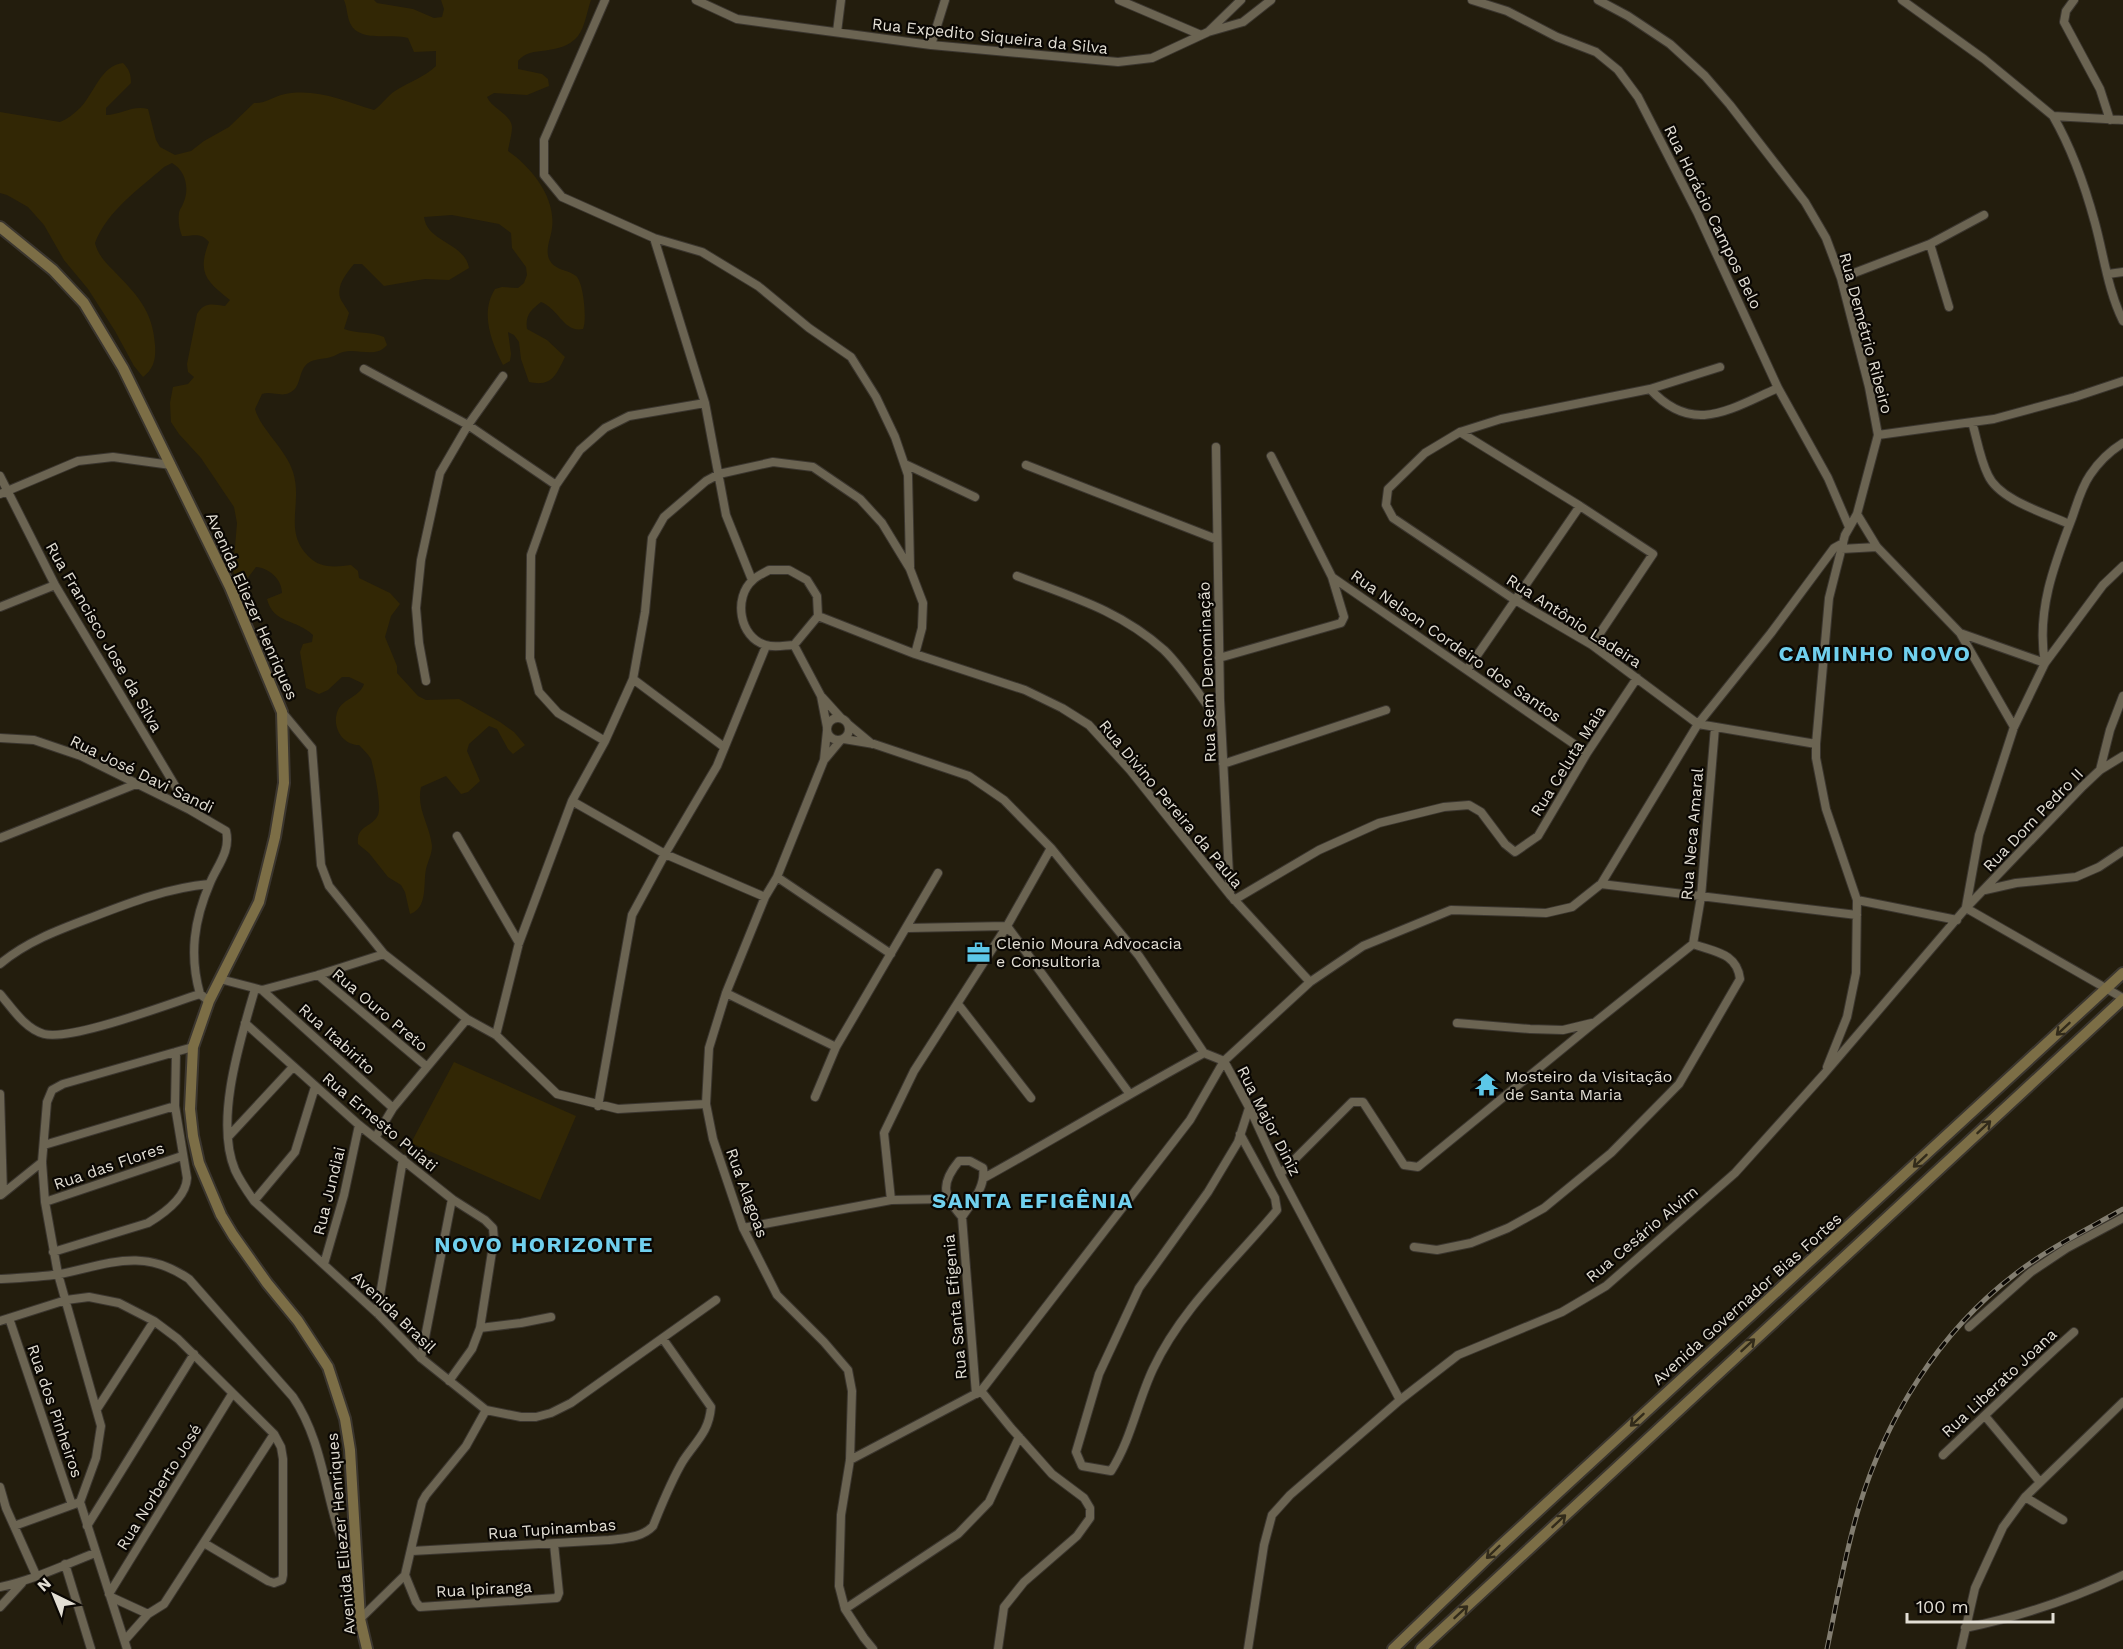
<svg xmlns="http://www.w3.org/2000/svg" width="2123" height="1649" viewBox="0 0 2123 1649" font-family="'Work Sans',sans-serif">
<rect width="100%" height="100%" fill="#231d0d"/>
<path fill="#322705" d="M344,0H374L377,3L413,9L434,18L442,17L444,9L441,0H591C587,11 585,27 578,36C559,58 531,44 518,61V69L542,74L548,79L549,86L527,95L494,93L487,97C492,109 511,114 512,127C512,134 509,144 508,151C531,167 556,197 552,228C551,238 545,249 549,259C555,271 567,269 576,276C584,283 587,321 583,329C564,333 559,309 541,302C531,310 525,315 527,329L547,340L565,357C556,375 552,387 529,382L521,359L519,342L514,335L508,332L511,354L510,361L503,365C491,341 480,313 495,289L502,287L518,288L524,283L527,275L526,267L512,248L511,233L499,224L452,215L424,217C427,242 465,243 469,268L449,280L425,279L384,286L362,264H354C346,274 335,287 341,300C344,305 347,309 349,313L344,329C357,334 371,331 384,337L387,345C375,359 359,348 343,352C339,353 335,356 331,357C321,360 311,358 305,366C298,375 301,388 289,393C281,397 271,391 262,394L255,409C261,430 286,449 293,472C303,504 283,530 308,556C320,569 336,567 351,565L358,571L359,578L390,593L400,604L391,616L385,637L397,666V673L418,696L426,700L459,699L500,722L514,732L525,745L513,754L508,749L497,729L489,726L469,744L467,751L480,781L468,792L461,794L446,776L421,787C416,809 430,825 432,846C432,854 428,861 426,869C423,885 428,908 410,914L405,892L401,885L388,877L369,853L358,844C356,825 372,828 378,815C382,805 374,770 371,759C368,754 363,749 359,745C342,745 331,726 338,710C344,698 360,697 364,684L349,677H342L328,690L319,694L306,688L300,652L303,644L312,642L313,635C297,619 273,624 267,599L282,593C282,579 269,568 256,567L247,579L240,585L233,571L237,523L234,507L201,458L179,434L171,422L170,403L173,387L188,384L194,377L188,372L187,364L197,314C204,302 212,304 225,306L230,300C206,281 197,273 209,242C201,232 194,236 182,236C179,229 178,220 179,213C180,208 181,209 183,204C190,189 186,171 172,163L164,167C139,189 107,211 95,243C98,255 105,262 113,270C136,294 153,310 155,345C156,358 154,369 143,377L134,366L115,331L88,289L64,260L44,225L28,207L7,195L0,193V112L60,122C67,119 74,114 80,108C94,94 101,65 123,63C129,69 131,74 131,83L106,108V115C121,115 132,105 148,109L156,140L160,147L175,155L191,151L204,141L229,127L254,103C265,104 274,96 285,94C317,88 344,101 374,110C382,105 387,96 395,91C409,82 425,77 436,66V51L414,52L408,38C391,33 359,43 350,23C347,16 347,7 344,0Z
M454,1062L576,1116L540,1200L411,1143Z"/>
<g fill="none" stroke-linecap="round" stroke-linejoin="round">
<defs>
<path id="street" d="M605,0L544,140V175L562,197L654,238L702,252L758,286L809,328L851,357L876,397L895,437L908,475L910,567
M696,0L737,19L931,45L1118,62L1152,58L1208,32L1243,22L1271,0
M1119,0L1201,35
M1472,0L1507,11L1557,37L1596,52L1618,70L1638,97L1698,214L1778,388L1828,478L1849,527
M1598,0L1628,16L1670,44L1705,76L1730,105L1805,202L1826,238L1841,278L1869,387L1878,435L1857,514L1845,535L1829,598L1816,744V758L1826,809L1857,900L1856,973L1847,1017L1827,1067
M1902,0L1984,59L2053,116L2123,120
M2074,0L2066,11L2064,22L2100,89L2110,120
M1209,31L1241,0
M837,32L841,0
M931,45L945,0
M2053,116C2072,149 2085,186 2095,223C2104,256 2108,291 2123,321
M654,238L705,403L726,515L752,580
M1930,244L1949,307
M2108,274L2123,272
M1841,278L1930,244L1984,215
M364,369L468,425L503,376
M1778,388C1730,409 1693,436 1650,389L1501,419L1460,432L1425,453L1388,489L1386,505L1393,518L1515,600L1592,645L1698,724L1816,744
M1650,389L1720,367
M1972,422C1977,439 1980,459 1988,475C1999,500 2045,513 2069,524
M1460,432L1580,506L1653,554L1592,645
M1878,435L1994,419L2075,397L2123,381
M1216,447L1220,700L1230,894
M1271,456L1332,577L1587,753
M905,464L975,497
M1026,465L1216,539
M0,476L55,585L189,809
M0,494L78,461L113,457L171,465
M1857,514L1877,547L1960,633L2045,663
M1841,549L1877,547
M769,570H789L807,580L817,596L818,616L794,645C786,645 774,648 766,645C739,638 733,597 753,580C757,576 764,573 769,570Z
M1017,576C1072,597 1119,610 1164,650C1183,668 1204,702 1220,723
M0,607L55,585
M818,616L915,654L1025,690L1062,708L1089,725L1130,770L1230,895L1310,982
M1960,633L2014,727
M794,645L821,696L827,727
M1219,658L1341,623L1344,617L1332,577
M2045,663C2036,612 2054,565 2072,518C2077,504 2081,488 2090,475C2098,463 2110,451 2123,443
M1467,670L1580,506
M633,679L724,747
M426,681L419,643L416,608L421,560L440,473L468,425L556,485
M822,697L841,718
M282,712L312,748L321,865L329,886L384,954L467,1019L496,1035L557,1094L618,1109L706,1104
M827 729a11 11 0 1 1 22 0a11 11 0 1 1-22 0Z
M848,724L872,744
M827,731L824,760L777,877L765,897L726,993L709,1048L706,1104L713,1139L743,1228L777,1295L824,1342L848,1370L852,1391L850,1460L841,1515L839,1586L845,1609L864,1638L873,1649
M0,738L34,740L81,756L190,810L226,831C231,851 217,866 210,883C194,920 189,955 200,994
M844,739L874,744L969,776L1004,800L1051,848L1139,956L1204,1053L1224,1061L1252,1113L1280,1174L1400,1400
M605,741L558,713L539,692L530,658L531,555L556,485L580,450L605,428L629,416L705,403
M825,759L840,741
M1223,764L1386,710
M2100,770L2110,730L2123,696
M572,801L665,854L765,897
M457,836L519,943
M0,838L136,784
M777,877L891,954
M1601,884L1857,915
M1985,890L2016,883L2076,877L2099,867L2123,851
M1234,900L1319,850L1379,823L1444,807L1469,805L1481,812L1505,844L1515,852L1538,836L1587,753L1637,678
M1857,900L1957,920
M1966,907L1979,835L2014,727L2045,663L2103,585L2123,566
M1966,908L2123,998
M908,928L1007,926L1129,1093
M1693,944L1701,897L1715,727
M0,964C26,942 58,930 90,918C129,903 167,888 209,884
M318,975L426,1066
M220,979L262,990L318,975L384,954
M255,989C241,1038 214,1120 235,1170C240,1181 247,1191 254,1201L377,1313L421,1358L486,1410L521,1417H536L551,1413L571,1403L716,1300
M262,990L393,1108
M726,993L836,1047
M0,994C12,1008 25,1029 44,1034C72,1041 168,1004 200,994L209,1001
M958,1004L1031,1098
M245,1023L359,1125L452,1199L485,1220L493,1228L494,1239L480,1328L472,1349L449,1381
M1457,1023L1530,1029L1563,1030L1592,1023
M496,1035L519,943L572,801L605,741L633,679L645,612L652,538L664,517L706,481L719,474L773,462L813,467L860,499L882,523L910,569L923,603L922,628L915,654
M0,1094L3,1193
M815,1097L836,1047L938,873
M598,1106L632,915L665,854L717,766L766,646
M1240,1134L1275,1198L1277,1210C1234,1262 1182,1307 1153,1369C1137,1403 1131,1440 1111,1471L1082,1466L1076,1452L1099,1374L1139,1288L1208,1192L1238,1142L1249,1108
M228,1137L293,1067
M375,1138L393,1108L467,1019
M44,1145L175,1106
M959,1161H970L983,1168C986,1187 972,1202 962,1217C944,1196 939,1185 959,1161Z
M1280,1174L1352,1102H1363L1404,1165L1418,1167L1594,1023L1693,944
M984,1178C1058,1137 1130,1093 1204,1053
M1,1195L42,1162
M891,1200L884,1133L914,1071L1007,926L1051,848
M254,1201L295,1152L315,1087
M45,1202L182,1156
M962,1217L976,1394
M743,1228L891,1200L947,1199
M1414,1247L1437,1250L1471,1243L1508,1228L1544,1208L1611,1153L1679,1084L1740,979C1737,953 1715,952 1693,944
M53,1252L148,1223C163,1214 186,1198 187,1178L175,1106L176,1052
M324,1264L344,1195L359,1125
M0,1279C20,1278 41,1277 60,1274C109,1264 143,1247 189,1279L293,1397C320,1437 324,1484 338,1529C342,1541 349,1552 354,1563
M377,1313L403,1159
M9,1318L72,1505L80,1502
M0,1321L66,1300L89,1297L119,1303L154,1321L178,1339L274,1434L281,1447L283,1459V1575L282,1580L274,1583L268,1581L204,1543
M1969,1327L2031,1272L2067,1248L2123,1218
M480,1328L521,1323L551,1317
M421,1358L452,1199
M981,1391L1011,1428L1052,1474L1084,1498L1090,1508V1518L1077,1536L1024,1582L1004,1607L998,1649
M97,1409L154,1321
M486,1410L466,1446L426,1495L422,1502L405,1575L416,1602L420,1607L557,1598L559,1593L554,1544
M1985,1416L2040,1482
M1943,1455C1987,1414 2029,1372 2074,1332
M850,1460L981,1391L1190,1120L1224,1061L1310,982L1363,946L1451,910L1546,913L1572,907L1601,884L1698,724L1771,633L1834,548L1843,543
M0,1487L6,1508L36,1575
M2025,1497L2063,1520
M14,1526L72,1505
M87,1526L194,1354
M412,1551L609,1540C624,1538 642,1538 653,1526C662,1504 671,1481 683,1461C696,1441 709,1432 711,1407L663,1339
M65,1564L91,1649
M0,1587C33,1580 64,1565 95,1553
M109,1594L232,1394
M111,1597L148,1614
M0,1607L22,1583
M845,1609L958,1534L989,1502L1019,1437
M360,1619L405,1575
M1965,1628C2019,1617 2072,1599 2123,1575
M125,1640L148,1614L164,1604L274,1434
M127,1649L80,1502L96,1458L101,1426L58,1274L45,1202L42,1162L47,1102L52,1090L63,1084L193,1047
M1248,1649L1264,1545L1272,1515L1290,1495L1400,1400L1458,1355L1562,1312L1606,1286L1735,1173L1824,1074L1966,908L2083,786L2100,770L2123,756
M1961,1649L1975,1588L2003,1527L2025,1497L2123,1402"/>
<path id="secondary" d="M0,227L53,270L84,303L123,368L230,587L282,712L284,783L275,837L259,902L209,1001L193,1047L190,1109L193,1136L199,1163L221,1215L233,1235L267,1283L298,1321L328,1367L345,1419L350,1450L360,1619L367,1649
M1393,1649L1498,1548L2123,973
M1421,1649L2123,999"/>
</defs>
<use href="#street" stroke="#3b362f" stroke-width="10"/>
<use href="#secondary" stroke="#3b362f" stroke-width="14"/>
<use href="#street" stroke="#6b6452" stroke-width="8"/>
<use href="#secondary" stroke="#7c6e46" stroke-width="10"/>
<defs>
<path id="rail" d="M1827,1649C1837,1601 1845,1553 1859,1507C1886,1418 1939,1332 2014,1275C2047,1249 2086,1230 2123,1209"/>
</defs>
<use href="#rail" stroke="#827d70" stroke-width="5"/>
<use href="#rail" stroke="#0a0703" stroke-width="3" stroke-dasharray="9" stroke-linecap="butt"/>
</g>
<defs><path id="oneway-shaft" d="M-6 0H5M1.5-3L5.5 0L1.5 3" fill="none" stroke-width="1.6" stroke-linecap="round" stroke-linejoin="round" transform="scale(1.5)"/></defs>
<g stroke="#322b1a">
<use href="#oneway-shaft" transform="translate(2063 1029) rotate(137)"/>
<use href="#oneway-shaft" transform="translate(1984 1127) rotate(-43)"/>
<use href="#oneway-shaft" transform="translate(1920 1161) rotate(137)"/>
<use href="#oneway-shaft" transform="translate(1748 1345) rotate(-43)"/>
<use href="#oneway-shaft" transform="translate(1637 1420) rotate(137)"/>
<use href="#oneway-shaft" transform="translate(1559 1521) rotate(-43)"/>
<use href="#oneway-shaft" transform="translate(1493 1552) rotate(136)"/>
<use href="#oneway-shaft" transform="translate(1461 1612) rotate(-43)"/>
</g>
<defs>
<symbol id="office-bare" viewBox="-9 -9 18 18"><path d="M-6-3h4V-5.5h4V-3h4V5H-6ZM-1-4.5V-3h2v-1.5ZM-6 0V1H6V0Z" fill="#5cc7e8" stroke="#0a0703" stroke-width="2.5" paint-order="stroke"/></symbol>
<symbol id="temple-bare" viewBox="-9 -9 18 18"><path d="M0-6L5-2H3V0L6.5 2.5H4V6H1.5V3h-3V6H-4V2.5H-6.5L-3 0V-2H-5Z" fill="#5cc7e8" stroke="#0a0703" stroke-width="2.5" paint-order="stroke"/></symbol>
</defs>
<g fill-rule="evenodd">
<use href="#office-bare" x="962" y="936" width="33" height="33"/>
<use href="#temple-bare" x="1470" y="1068" width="33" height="33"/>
</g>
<g text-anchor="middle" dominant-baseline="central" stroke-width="4.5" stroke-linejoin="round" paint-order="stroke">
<g font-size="16" fill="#e2ded4" stroke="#0a0703">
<text transform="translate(990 36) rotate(6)">Rua Expedito Siqueira da Silva</text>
<text transform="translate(1713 217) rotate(64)">Rua Horácio Campos Belo</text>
<text transform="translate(1866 333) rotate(75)">Rua Demétrio Ribeiro</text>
<text transform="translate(252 606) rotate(66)">Avenida Eliezer Henriques</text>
<text transform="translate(1574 621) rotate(33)">Rua Antônio Ladeira</text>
<text transform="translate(104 637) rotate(60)">Rua Francisco Jose da Silva</text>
<text transform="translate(1456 646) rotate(35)">Rua Nelson Cordeiro dos Santos</text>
<text transform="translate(1207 672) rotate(-92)">Rua Sem Denominação</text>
<text transform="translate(1568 761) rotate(-58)">Rua Celuta Maia</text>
<text transform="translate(142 774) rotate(26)">Rua José Davi Sandi</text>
<text transform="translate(1171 804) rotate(50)">Rua Divino Pereira da Paula</text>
<text transform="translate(2033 820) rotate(-46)">Rua Dom Pedro II</text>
<text transform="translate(1692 834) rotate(-85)">Rua Neca Amaral</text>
<text transform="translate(380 1010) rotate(40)">Rua Ouro Preto</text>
<text transform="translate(337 1039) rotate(42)">Rua Itabirito</text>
<text transform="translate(1269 1121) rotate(63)">Rua Major Diniz</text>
<text transform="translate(380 1122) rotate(40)">Rua Ernesto Puiati</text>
<text transform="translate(109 1166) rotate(-19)">Rua das Flores</text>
<text transform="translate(329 1191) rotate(-76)">Rua Jundiai</text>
<text transform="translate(747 1193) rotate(70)">Rua Alagoas</text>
<text transform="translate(1642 1234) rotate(-40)">Rua Cesário Alvim</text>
<text transform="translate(1747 1299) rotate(-42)">Avenida Governador Bias Fortes</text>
<text transform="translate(955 1307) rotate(-95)">Rua Santa Efigenia</text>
<text transform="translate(394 1312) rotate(44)">Avenida Brasil</text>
<text transform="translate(1999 1383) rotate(-43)">Rua Liberato Joana</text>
<text transform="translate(55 1411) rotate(71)">Rua dos Pinheiros</text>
<text transform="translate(159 1487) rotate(-58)">Rua Norberto José</text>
<text transform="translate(552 1529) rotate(-4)">Rua Tupinambas</text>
<text transform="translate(341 1534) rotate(-95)">Avenida Eliezer Henriques</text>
<text transform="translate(484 1589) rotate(-3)">Rua Ipiranga</text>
</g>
<g font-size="16" fill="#e2ded4" stroke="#0a0703" text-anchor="start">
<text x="996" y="943">Clenio Moura Advocacia<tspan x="996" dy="18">e Consultoria</tspan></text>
<text x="1505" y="1076">Mosteiro da Visitação<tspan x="1505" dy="18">de Santa Maria</tspan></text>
</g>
<g font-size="22" font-weight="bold" letter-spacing="1.5" fill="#70d0ee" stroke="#0a0703">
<text x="1875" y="653">CAMINHO NOVO</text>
<text x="1033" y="1200">SANTA EFIGÊNIA</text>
<text x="544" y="1244">NOVO HORIZONTE</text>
</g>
</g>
<g transform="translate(54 1595) rotate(317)" stroke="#0a0703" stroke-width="4.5" paint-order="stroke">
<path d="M0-4.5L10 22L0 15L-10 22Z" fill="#e2ded4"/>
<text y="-9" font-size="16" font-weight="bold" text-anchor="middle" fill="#e2ded4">N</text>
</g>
<path d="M1907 1613v9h146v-9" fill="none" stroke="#e2ded4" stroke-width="3"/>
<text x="1916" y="1613" font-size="18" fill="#e2ded4" stroke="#0a0703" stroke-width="4.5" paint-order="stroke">100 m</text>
</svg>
